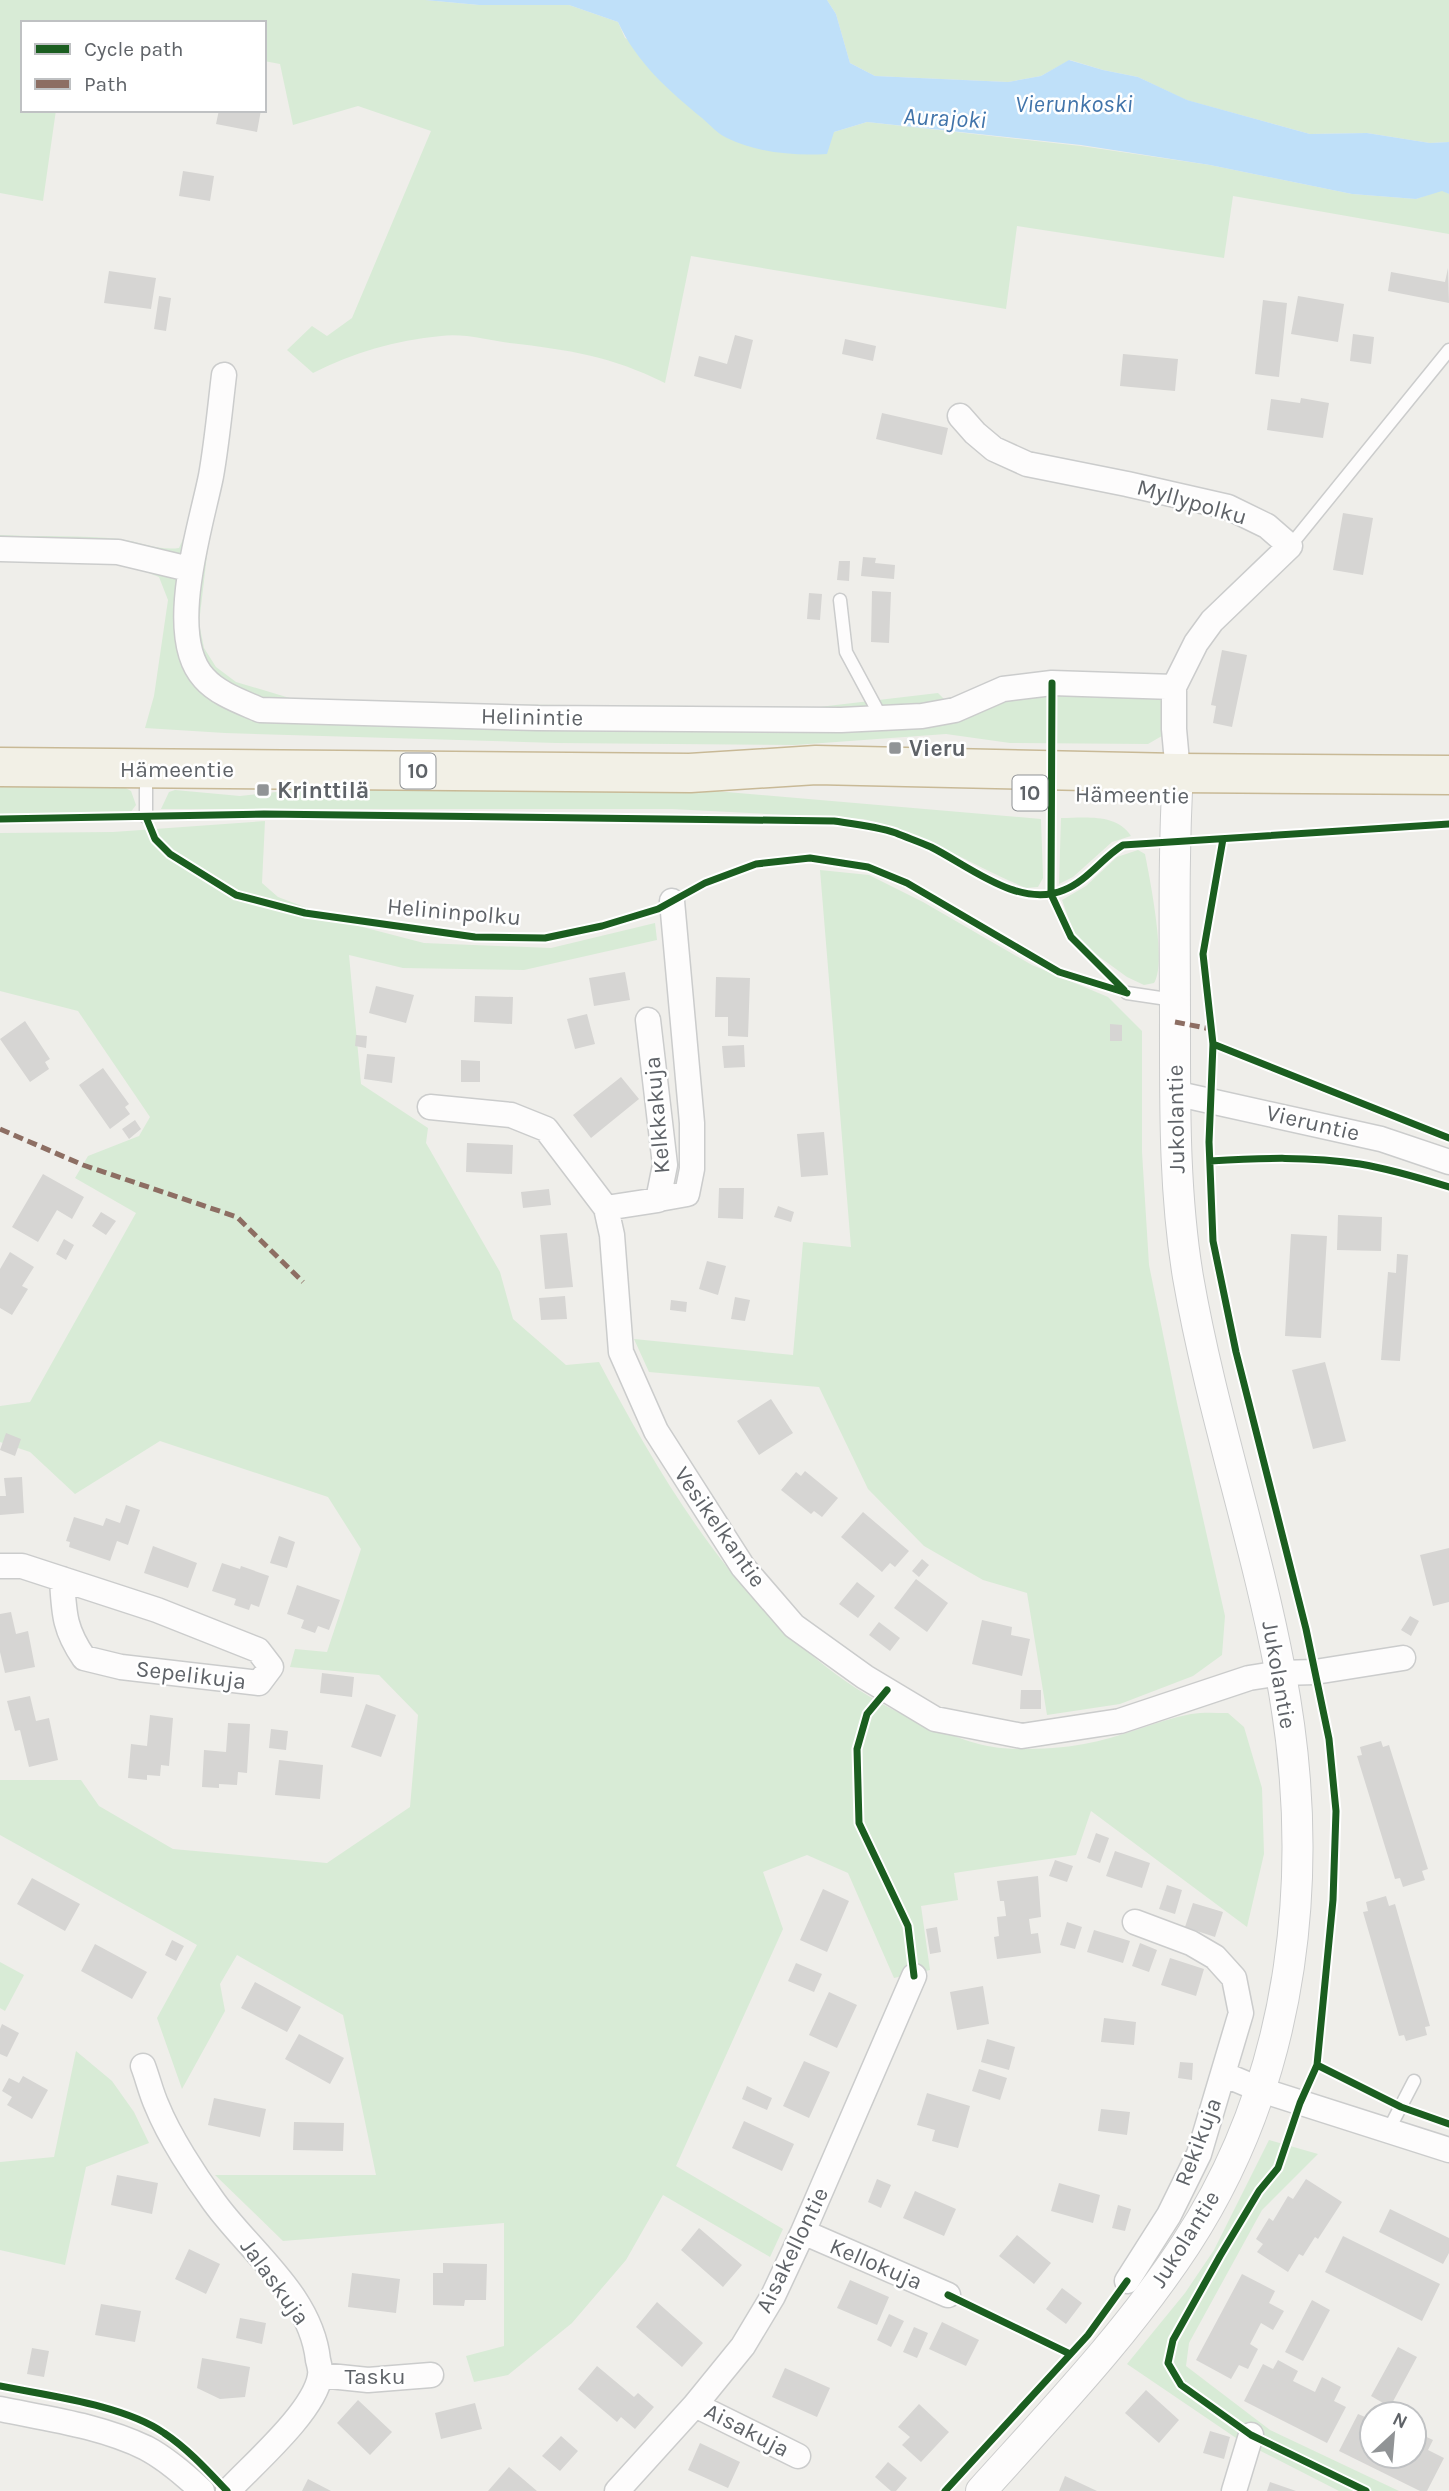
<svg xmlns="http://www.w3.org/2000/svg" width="1449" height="2491" viewBox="0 0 1449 2491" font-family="Karla,sans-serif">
<rect width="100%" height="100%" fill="#efeeea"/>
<path fill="#d8ebd6" d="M0,0H425L479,5H569L618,22L625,38L834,132L867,122L1081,146L1210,165L1352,194L1416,199L1442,190L1449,194V234L1233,196L1224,258L1017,226L1006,309L691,256L665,383C611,356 569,350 510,343C488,340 463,333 441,336C395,340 353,353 313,373L287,350L312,326L327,336L352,318L431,131L358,106L293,125L280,64L264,61V23H23V110H56L43,201L0,193Z
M827,0H1449V142L1430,143L1367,133L1310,134L1186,100L1138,77L1103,70L1070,60L1041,76L1008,82L875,76L850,63L836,14Z
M217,386L235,390L207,555L199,623L204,648L216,667L236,682L293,699L344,703L819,707L938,693L955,710L1052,683L1174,687V729L1148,744L1010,743L946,734L795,745L556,743L225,733L145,728L154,696L168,600L159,577C109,555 54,561 0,561V535C40,537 81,535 120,539C140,542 160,551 179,548L191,521Z
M0,786H122L131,791L136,805L130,813L0,814Z
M320,787L681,788L1041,819L1043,878L1038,887L1026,888C971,865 922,832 863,819L672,809H161L169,792L175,790L240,796Z
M1061,818C1085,818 1116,813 1131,836L1112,842L1073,877L1059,884Z
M265,821L262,883L278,897L347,923L424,943L551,948L655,923L657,940L524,970L403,968L349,955L361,1084L428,1128L426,1143L500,1272L513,1319L566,1365L599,1362C675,1505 768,1660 924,1724C960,1738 981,1749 1021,1749C1041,1749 1064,1748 1084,1744C1120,1738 1155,1721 1191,1714C1203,1712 1216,1713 1228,1713L1244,1727L1262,1788L1264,1854L1247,1927L1091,1811L1076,1855L954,1873L958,1900L921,1906L930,1970L894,1978L848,1873L807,1855L763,1872L783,1929L676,2166L783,2229L770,2257L663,2195L626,2260L572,2323L508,2375L474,2382L466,2356L504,2346V2223L283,2241L215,2175H376L343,2015L237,1955L220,1984L225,2011L182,2089L157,2018L197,1945L0,1835V1780H81L99,1806L173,1849L327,1863L410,1807L418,1715L379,1675L290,1667L295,1649L327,1652L361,1549L328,1497L160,1441L75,1494L30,1452L0,1442V1406L30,1402L136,1213L75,1178L88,1156L139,1136L150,1117L78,1011L0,991V833L113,832Z
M1138,850L1145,854C1150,880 1167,963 1154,983L1144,985L1127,977L1094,953L1073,931L1062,900L1086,886L1117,857Z
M820,870L869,875L923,902L1032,965L1108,997L1142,1031V1152L1149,1265L1177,1403L1225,1616L1222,1655L1193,1676L1120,1704L1047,1715L1027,1593L983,1580L924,1546L868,1489L819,1387L649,1372L634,1339L793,1355L803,1242L851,1247Z
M0,1962L24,1975L5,2011L0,2008Z
M76,2051L112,2081L134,2112L149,2143L86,2167L65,2265L0,2250V2162L54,2157Z
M1269,2140L1318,2154L1262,2210L1189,2343L1186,2366L1270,2430L1399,2491H1339L1239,2440L1127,2364L1185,2293L1214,2250Z"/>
<path fill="#bfe0f9" d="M425,0H827L836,14L850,63L875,76L1008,82L1041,76L1069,60L1103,70L1138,77L1187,100L1310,134L1367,133L1430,143L1449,142V194L1442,191L1416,199L1352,194L1210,165L1081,145L867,122L834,132L827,154C794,156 758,153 727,138C718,134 710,125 702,118C669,91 636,62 618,22L569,5H479Z"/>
<path fill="#d6d5d3" d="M219,110H261L257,132L216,124Z
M183,171L214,176L210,201L179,196Z
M1448,268L1449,303L1388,291L1391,272L1445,282Z
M109,271L156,278L151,309L104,303Z
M159,296L171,298L166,331L154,329Z
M1298,296L1344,304L1338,342L1291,334Z
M1263,300L1287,303L1279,377L1255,374Z
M1353,334L1374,337L1371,364L1350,361Z
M735,335L753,340L741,389L694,376L699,356L727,364Z
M845,339L876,346L873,361L842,354Z
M1123,354L1178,359L1175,391L1120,386Z
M1301,398L1329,403L1323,438L1267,430L1271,399L1300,403Z
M882,413L948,428L942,455L876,439Z
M1343,513L1373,518L1363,575L1333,570Z
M863,557L876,558L875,563L895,565L894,579L861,576Z
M839,561H850L849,581L837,580Z
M872,591L891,592L889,643L871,642Z
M809,593L822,594L820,620L807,619Z
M1222,650L1247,655L1232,727L1213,723L1216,706L1211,705Z
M625,972L630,1000L594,1006L589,978Z
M716,977L750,978L748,1037L728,1036V1017H715Z
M376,986L414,995L406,1023L369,1013Z
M475,996L513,997L512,1024L474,1022Z
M587,1014L595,1044L575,1049L567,1019Z
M25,1021L50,1059L45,1062L49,1069L30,1082L0,1039Z
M1110,1024L1122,1025V1041H1110Z
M356,1035L367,1036L366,1048L355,1046Z
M744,1045L745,1067L724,1068L722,1046Z
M367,1054L395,1057L392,1083L364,1079Z
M461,1060L480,1061V1082H461Z
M103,1068L129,1104L125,1107L130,1114L110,1129L79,1085Z
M621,1077L639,1099L591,1138L573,1115Z
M135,1120L141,1129L129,1139L122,1129Z
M824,1132L828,1175L801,1177L797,1134Z
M467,1143L513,1145L512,1174L466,1172Z
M43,1174L84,1197L72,1219L57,1210L38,1242L12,1227Z
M719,1188H744L743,1219L718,1218Z
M549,1189L551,1205L523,1208L521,1192Z
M778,1206L794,1212L791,1222L774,1217Z
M101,1212L116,1221L106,1235L92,1226Z
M1338,1215L1382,1217L1381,1251L1337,1250Z
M567,1233L573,1287L545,1289L540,1235Z
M1291,1234L1327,1236L1321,1338L1285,1336Z
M64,1239L74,1245L66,1260L56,1254Z
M10,1252L34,1267L22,1286L28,1289L12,1315L0,1308V1269Z
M1397,1254L1408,1255L1400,1361L1381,1360L1388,1272L1396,1273Z
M707,1261L726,1266L718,1295L699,1289Z
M565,1296L567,1319L541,1320L539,1298Z
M735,1297L750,1300L745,1321L731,1319Z
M671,1300L687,1302L686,1312L670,1310Z
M1325,1362L1346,1441L1313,1449L1292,1370Z
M771,1399L793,1433L759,1455L737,1421Z
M6,1433L21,1439L15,1456L0,1450Z
M805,1471L838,1498L822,1517L814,1511L811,1514L781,1490L796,1472L801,1476Z
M22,1477L24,1513L0,1515V1496H6L4,1478Z
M126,1505L140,1510L128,1545L117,1541L110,1561L69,1547L70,1542L66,1541L74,1517L103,1526L106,1518L120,1523Z
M863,1512L909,1551L895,1567L890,1563L882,1572L841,1537Z
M279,1536L295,1542L287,1568L270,1563Z
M153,1546L197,1563L188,1588L144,1573Z
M1449,1548V1602L1433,1606L1420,1555Z
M922,1559L929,1565L919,1577L912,1571Z
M222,1563L240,1569L241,1566L269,1576L259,1607L251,1604L249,1610L234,1605L236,1599L212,1591Z
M916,1579L948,1603L927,1632L894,1608Z
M857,1582L875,1596L858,1618L839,1604Z
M297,1585L340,1600L329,1630L318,1626L315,1633L301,1628L304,1620L287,1614Z
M11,1612L16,1634L28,1631L35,1667L5,1673L0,1652V1614Z
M1410,1616L1419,1621L1411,1636L1401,1630Z
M982,1620L1012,1627L1011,1635L1030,1639L1022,1676L972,1664Z
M879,1622L900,1638L890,1651L869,1635Z
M322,1673L354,1677L352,1697L320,1693Z
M1021,1690H1041V1709H1020Z
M30,1696L36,1721L49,1718L58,1760L29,1767L20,1730L15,1731L7,1701Z
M366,1704L396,1715L381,1757L351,1747Z
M150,1715L173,1718L169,1766L161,1765L160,1776L147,1775V1780L128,1778L131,1744L147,1746Z
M228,1723L250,1724L247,1773L238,1772L237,1785L219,1784V1788L202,1787L204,1750L226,1752Z
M271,1729L288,1731L286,1750L269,1748Z
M1381,1741L1383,1747L1389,1745L1428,1869L1422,1871L1425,1880L1403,1887L1400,1878L1395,1879L1357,1756L1362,1755L1360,1747Z
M279,1760L323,1765L320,1799L275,1795Z
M1096,1833L1109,1838L1100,1863L1087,1858Z
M1115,1851L1150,1863L1142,1888L1106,1876Z
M1055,1860L1073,1866L1067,1882L1049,1876Z
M1038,1876L1041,1917L1029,1919L1031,1934L1038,1933L1041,1953L997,1959L994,1937L999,1936L997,1917L1006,1916L1004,1901H1000L997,1881Z
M32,1878L80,1904L65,1931L17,1904Z
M1167,1885L1182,1890L1175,1914L1159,1909Z
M823,1889L849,1901L827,1952L800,1940Z
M1386,1896L1389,1906L1395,1904L1430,2026L1425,2027L1427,2035L1406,2041L1404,2035L1399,2036L1363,1912L1368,1911L1366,1902Z
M1193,1903L1223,1912L1215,1937L1185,1927Z
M1067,1922L1082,1927L1075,1949L1060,1945Z
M937,1927L941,1952L930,1954L926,1929Z
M1094,1930L1130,1941L1123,1963L1087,1952Z
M172,1940L184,1946L176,1961L165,1955Z
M1140,1943L1157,1950L1149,1972L1132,1966Z
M95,1944L147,1972L132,1999L81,1971Z
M1170,1958L1204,1969L1196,1996L1161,1985Z
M796,1963L822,1974L814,1992L788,1981Z
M255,1982L301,2007L287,2032L241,2008Z
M983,1986L989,2024L957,2030L950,1992Z
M829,1992L857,2005L837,2048L809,2035Z
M1104,2018L1136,2022L1134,2045L1101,2042Z
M2,2024L19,2033L7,2057L0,2054V2029Z
M299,2034L344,2058L330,2084L285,2059Z
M987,2039L1015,2047L1009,2070L981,2062Z
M804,2061L830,2072L809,2118L783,2106Z
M1180,2062L1193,2063L1192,2080L1178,2078Z
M979,2069L1007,2078L1000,2100L972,2091Z
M23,2076L48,2090L32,2119L7,2105L12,2097L2,2091L9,2078L19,2083Z
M747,2086L772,2098L767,2110L742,2099Z
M927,2093L970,2106L958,2148L932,2141L935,2130L917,2125Z
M214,2098L266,2109L260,2137L208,2125Z
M1101,2109L1130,2112L1127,2135L1098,2131Z
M744,2121L794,2144L782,2171L732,2148Z
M294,2122L344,2123L343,2151L293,2150Z
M117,2175L158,2183L152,2214L111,2205Z
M877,2179L891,2185L881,2208L868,2202Z
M1306,2179L1342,2202L1318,2239L1315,2237L1303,2256L1299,2254L1288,2272L1257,2252L1263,2244L1256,2239L1269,2218L1273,2221L1288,2196L1293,2199Z
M1059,2183L1100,2195L1093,2223L1051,2211Z
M915,2191L956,2209L944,2236L903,2218Z
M1118,2205L1131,2209L1125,2231L1112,2228Z
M1390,2209L1449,2238V2253L1443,2264L1379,2232Z
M699,2228L742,2265L723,2287L681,2250Z
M1017,2235L1051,2263L1034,2284L999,2256Z
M1343,2236L1440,2284L1422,2321L1325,2272Z
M189,2249L220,2264L206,2294L175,2279Z
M443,2263L487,2264L486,2300H465L464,2306L433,2305V2273H443Z
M352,2273L400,2279L396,2313L348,2307Z
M1242,2274L1275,2291L1269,2303L1284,2311L1273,2330L1261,2323L1250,2344L1258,2349L1248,2369L1239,2365L1231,2379L1196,2360Z
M850,2280L889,2297L877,2325L837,2308Z
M1062,2288L1082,2303L1066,2324L1046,2309Z
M1312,2300L1330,2310L1303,2361L1285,2352Z
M657,2302L703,2343L682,2367L636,2327Z
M101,2304L141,2311L135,2342L95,2335Z
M889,2314L904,2321L891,2347L877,2340Z
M240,2318L266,2323L262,2344L236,2338Z
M942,2322L979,2340L966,2366L929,2349Z
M914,2327L928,2333L917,2358L903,2352Z
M1398,2347L1417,2357L1390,2407L1371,2396Z
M32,2348L49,2351L44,2377L27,2374Z
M202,2358L250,2367L245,2397L220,2399L197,2388Z
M1278,2360L1298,2371L1293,2381L1315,2392L1322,2377L1341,2387L1334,2401L1346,2407L1327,2443L1244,2401L1263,2364L1273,2369Z
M597,2366L634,2397L638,2393L654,2407L635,2429L621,2417L617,2422L578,2389Z
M785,2368L830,2388L817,2417L772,2397Z
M1146,2390L1179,2420L1159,2443L1125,2413Z
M358,2400L392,2432L370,2455L337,2423Z
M475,2403L482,2429L441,2439L435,2413Z
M919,2404L949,2432L921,2462L902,2445L910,2437L898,2427Z
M1358,2414L1370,2419L1372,2415V2456H1414L1416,2432L1433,2440L1428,2450L1444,2458L1427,2491H1420L1339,2451Z
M1210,2431L1230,2437L1224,2459L1203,2453Z
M561,2436L578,2451L560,2471L542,2456Z
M700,2443L740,2462L728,2488L688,2470Z
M888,2462L907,2478L896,2491H891L875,2477Z
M509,2467L537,2491H488Z
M1065,2476L1097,2491H1059Z
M308,2479L331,2491H302Z
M1270,2482L1296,2491H1267Z"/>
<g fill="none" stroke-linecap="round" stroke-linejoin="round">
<defs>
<path id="service" d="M1290,546L1449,350
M840,600L846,652L881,717
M146,817V772
M1127,993L1174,1000
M1388,2131L1414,2081"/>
<path id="minor" d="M224,375C220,408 217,442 211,476C201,526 165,636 204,678C218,694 242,702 260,710L538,718L841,720L922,716L955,710L1003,689L1052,683L1174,687
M960,416L975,433L994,449L1027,464L1127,484L1228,507L1267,526L1290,546L1212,621L1196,643L1174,687V729L1178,773
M0,549L118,552L189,569
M1174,1093L1381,1139L1449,1162
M430,1107L511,1115L546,1129L606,1208L612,1235L621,1352L656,1431L743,1567L794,1626L865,1677L935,1719L1022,1736L1120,1721L1249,1678L1281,1673L1315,1672L1403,1658
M659,1199L687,1194L692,1169V1123L672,901
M606,1208L658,1200L665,1165L648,1020
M0,1566H22L157,1610L258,1650L271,1667L259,1683L121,1667L84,1658C64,1629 64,1613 62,1579
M143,2066C148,2079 151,2093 157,2106C169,2136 195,2176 214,2202C250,2252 311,2295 318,2360C319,2364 321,2371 320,2376C314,2412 253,2464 228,2491
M1223,2074L1261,2090L1449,2150
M803,2232L948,2295
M1127,2281L1169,2215L1199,2154L1241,2013L1234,1978L1215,1957L1191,1943L1135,1922
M320,2375L368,2380L431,2375
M695,2405L798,2456
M0,2409C49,2419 101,2426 146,2448C167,2459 185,2475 202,2491
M617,2491L695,2405L743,2346L773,2296L803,2232L914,1976
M1234,2491L1251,2435"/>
<path id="tertiary" d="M981,2491C1052,2412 1127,2334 1186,2244C1297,2074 1318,1866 1280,1670C1255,1538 1211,1410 1188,1277C1174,1192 1175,1106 1175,1021C1175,938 1173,856 1178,773"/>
<path id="trunk" d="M0,767L690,773L816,765L1178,773L1449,775"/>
</defs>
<use href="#service" stroke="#cbcccc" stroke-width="15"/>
<use href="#minor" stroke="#cbcccc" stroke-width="27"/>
<use href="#tertiary" stroke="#cbcccc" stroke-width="32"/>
<use href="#trunk" stroke="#c8b996" stroke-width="41"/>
<use href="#service" stroke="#fdfcfc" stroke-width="12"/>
<use href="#minor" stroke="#fdfcfc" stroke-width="24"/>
<use href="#tertiary" stroke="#fdfcfc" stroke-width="30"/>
<use href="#trunk" stroke="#f2f0e6" stroke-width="38"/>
<path stroke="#8d6e63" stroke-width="5" stroke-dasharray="10 5" stroke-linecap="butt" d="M1175,1022L1211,1029
M0,1129L83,1165L237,1217L303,1282"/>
<defs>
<path id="cycleway" d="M1052,683L1051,894L1071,937L1124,990
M146,817L155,839L170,854L236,895L305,913L475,937L545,938L602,926L658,909L705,883L756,864L810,858L868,867L907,883L1059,972L1127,993
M0,819L264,814L834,821C855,824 876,826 896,833C908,838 920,842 931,847C969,866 1019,909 1064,890C1087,881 1102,858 1123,845L1449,824
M1223,839L1203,954L1213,1044L1209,1142L1213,1241L1236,1352L1306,1629L1329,1739L1336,1811L1333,1900L1317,2065L1300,2103L1278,2168L1259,2191L1220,2256L1173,2340L1168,2363L1181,2385L1251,2435L1366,2491
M1213,1044L1449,1138
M1210,1161C1260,1158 1310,1156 1360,1164C1390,1169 1420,1178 1449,1187
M887,1690L867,1714L857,1749L859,1823L908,1926L914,1976
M1317,2065L1401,2107L1449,2124
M948,2295L1070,2354
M0,2386C49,2396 124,2405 164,2433C188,2449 207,2470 227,2491
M945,2491L1088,2335L1127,2281"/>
</defs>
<use href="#cycleway" stroke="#fff" stroke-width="11"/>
<use href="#cycleway" stroke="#1b5e20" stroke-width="7"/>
</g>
<g fill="#919496" stroke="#fff" stroke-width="2.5">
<rect x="888" y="741" width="14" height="14" rx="3.5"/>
<rect x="256" y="783" width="14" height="14" rx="3.5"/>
</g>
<g text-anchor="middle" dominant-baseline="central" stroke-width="5" stroke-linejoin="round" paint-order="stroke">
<g fill="#fff" stroke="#8f9295" stroke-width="2">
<rect x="400.5" y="753.5" width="35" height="35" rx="5"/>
<rect x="1012.5" y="775.5" width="35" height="35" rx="5"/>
</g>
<g font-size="21" font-weight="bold" fill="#5f6368">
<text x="418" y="771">10</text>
<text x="1030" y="793">10</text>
</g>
<g font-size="23" fill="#5f6368" stroke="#fff">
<text transform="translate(1192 502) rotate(16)">Myllypolku</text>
<text transform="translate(532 717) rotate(1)">Helinintie</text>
<text x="177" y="769">Hämeentie</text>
<text transform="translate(1132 795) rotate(1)">Hämeentie</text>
<text transform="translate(454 912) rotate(5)">Helininpolku</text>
<text transform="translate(657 1115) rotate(-95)">Kelkkakuja</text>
<text transform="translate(1176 1119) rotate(-91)">Jukolantie</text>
<text transform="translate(1313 1123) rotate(13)">Vieruntie</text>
<text transform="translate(720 1527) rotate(55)">Vesikelkantie</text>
<text transform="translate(191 1675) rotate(7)">Sepelikuja</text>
<text transform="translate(1279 1675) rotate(80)">Jukolantie</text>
<text transform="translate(1198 2142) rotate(-69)">Rekikuja</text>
<text transform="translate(1185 2239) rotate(-58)">Jukolantie</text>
<text transform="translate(792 2250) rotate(-64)">Aisakellontie</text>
<text transform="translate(876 2264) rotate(23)">Kellokuja</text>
<text transform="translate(275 2282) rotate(54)">Jalaskuja</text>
<text x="375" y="2376">Tasku</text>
<text transform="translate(747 2430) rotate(27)">Aisakuja</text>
</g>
<g font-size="23" font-weight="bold" fill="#5f6368" stroke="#fff" text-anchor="start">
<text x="909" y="748">Vieru</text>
<text x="277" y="790">Krinttilä</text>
</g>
<g font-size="24" font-style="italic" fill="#4174aa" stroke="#fff">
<text x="1074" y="104">Vierunkoski</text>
<text transform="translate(945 118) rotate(3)">Aurajoki</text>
</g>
</g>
<rect x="21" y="21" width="245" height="91" fill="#ffffff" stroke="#bfc1c3" stroke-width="2"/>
<rect x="35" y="44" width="35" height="10" fill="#1b5e20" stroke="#bfc1c3" stroke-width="2"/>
<text x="84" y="56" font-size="21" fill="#5f6368">Cycle path</text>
<rect x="35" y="79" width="35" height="10" fill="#8d6e63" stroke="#bfc1c3" stroke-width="2"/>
<text x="84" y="91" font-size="21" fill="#5f6368">Path</text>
<g transform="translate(1393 2435) rotate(26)"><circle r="33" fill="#ffffff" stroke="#bfc1c3" stroke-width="2"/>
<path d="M0-5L12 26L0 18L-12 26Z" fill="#919496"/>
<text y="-10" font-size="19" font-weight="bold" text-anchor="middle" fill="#5f6368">N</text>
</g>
</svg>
